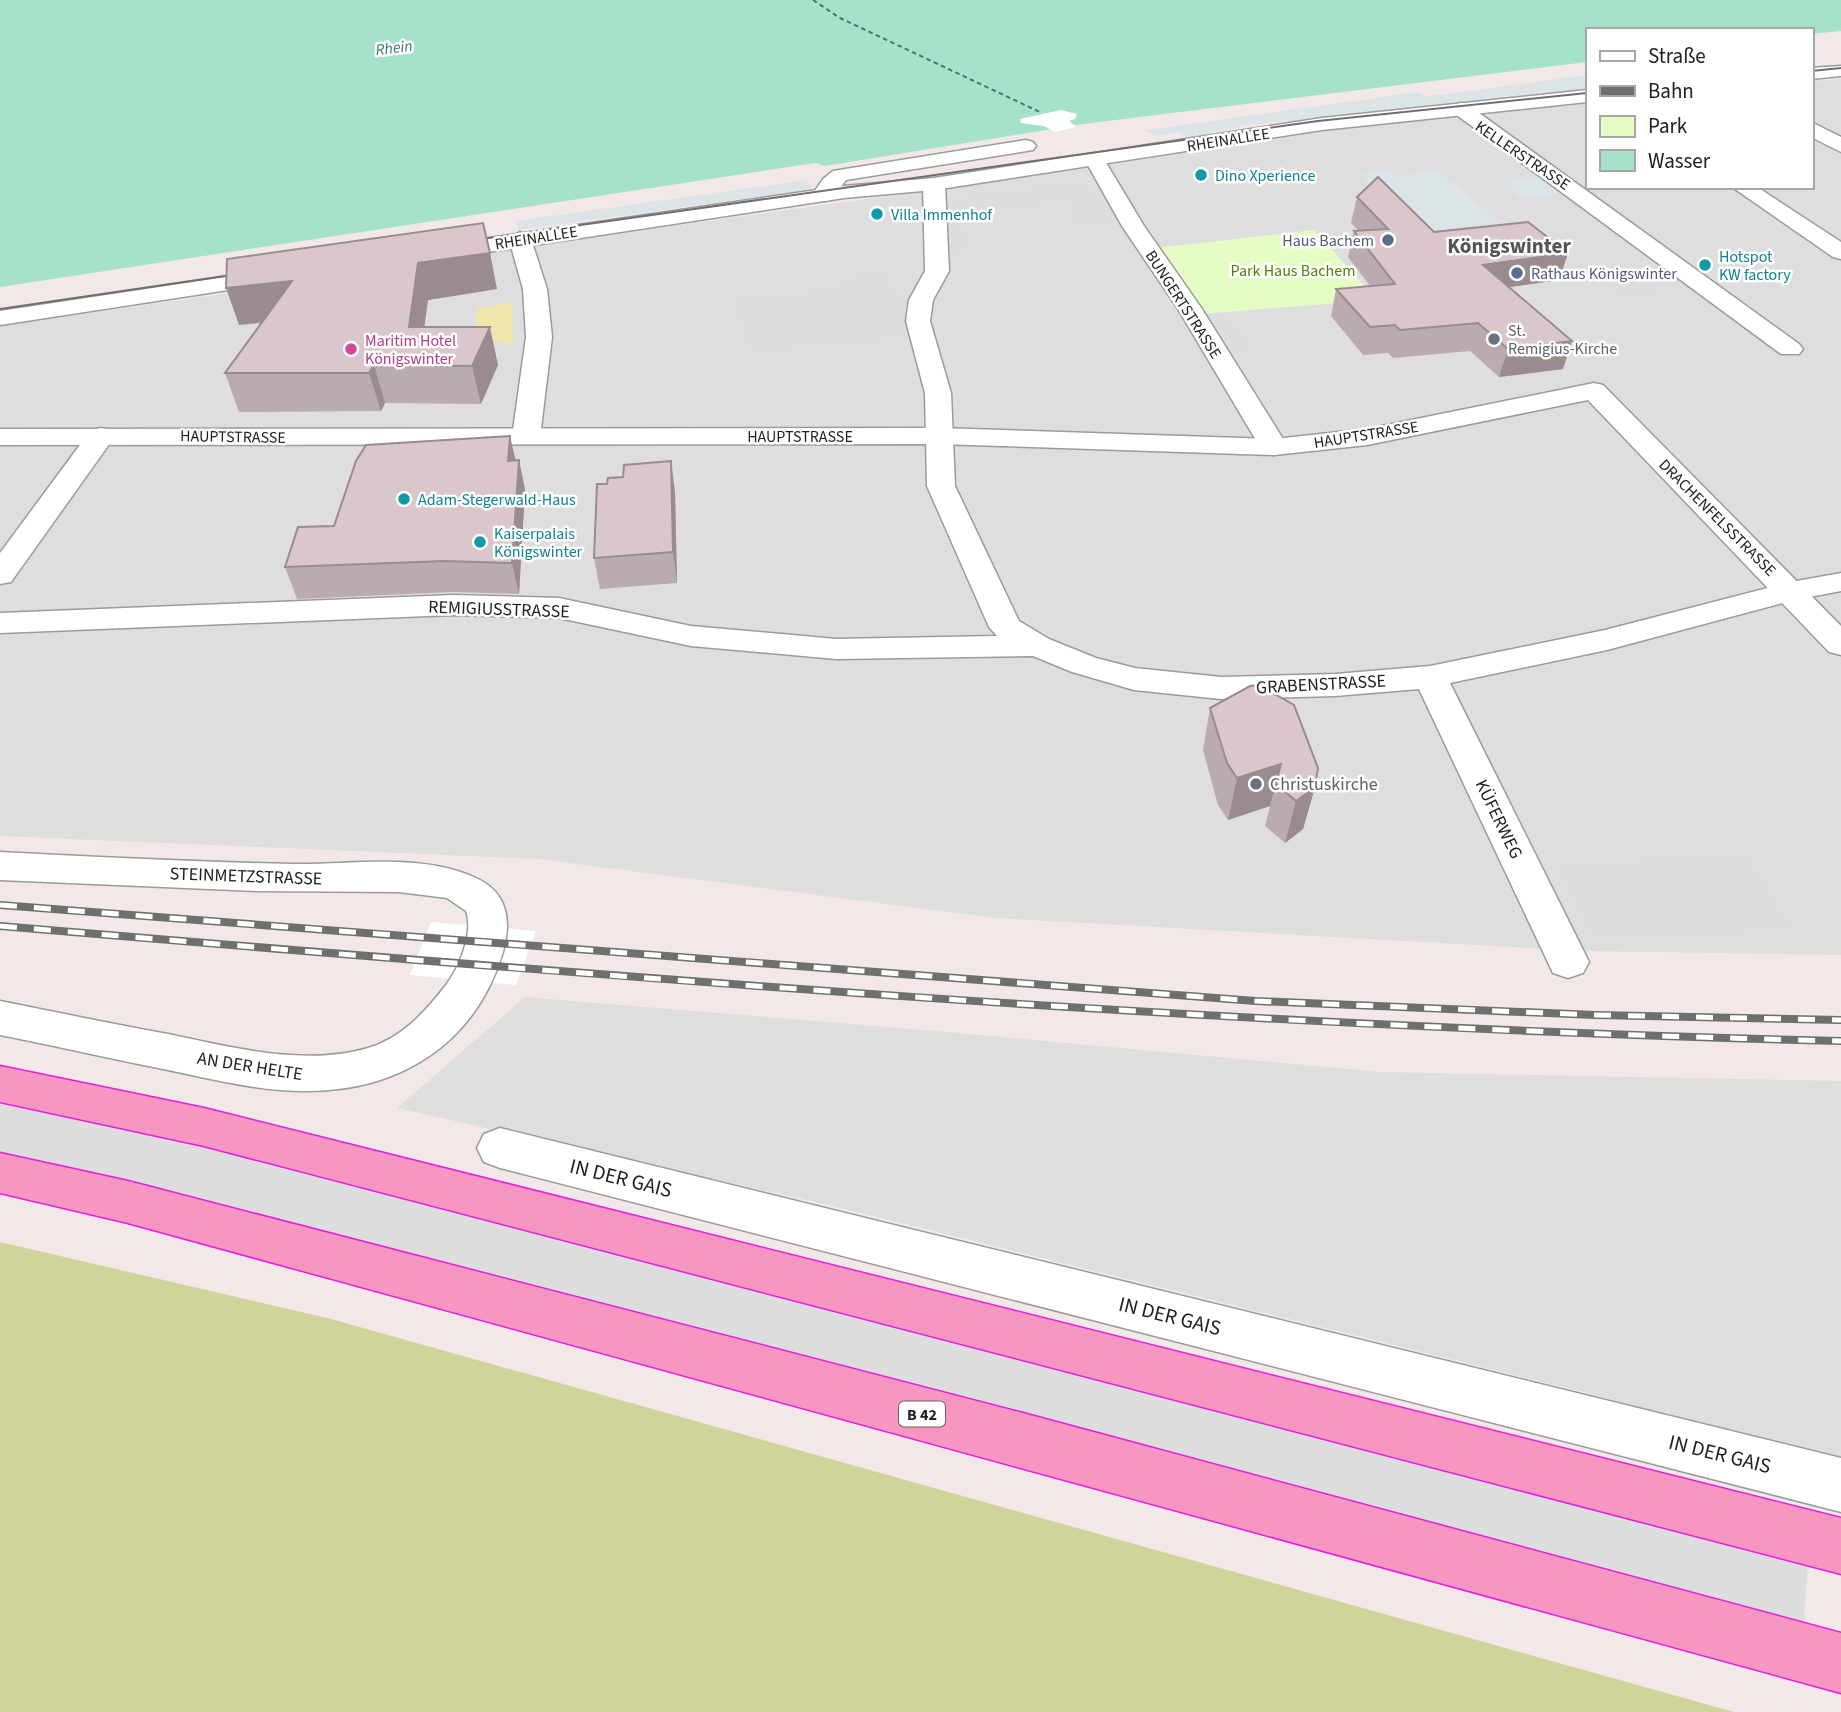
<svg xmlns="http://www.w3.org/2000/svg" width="1841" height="1712" viewBox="0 0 1841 1712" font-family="'Source Sans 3',sans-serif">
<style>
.residential{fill:#dfdedf}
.grass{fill:#efe6ab}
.forest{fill:#d0d49a}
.park{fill:#e3fdc4}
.parking{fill:#ddd}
.plaza{fill:#dce4e8}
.water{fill:#a6e2ca}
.pier{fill:#fff}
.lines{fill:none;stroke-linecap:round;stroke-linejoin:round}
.ferry{stroke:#337e74;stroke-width:2;stroke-dasharray:4.5 3.5;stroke-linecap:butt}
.minor-casing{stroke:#9b9b9b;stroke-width:3}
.tertiary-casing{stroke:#9b9b9b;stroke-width:3}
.trunk-casing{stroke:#e71de2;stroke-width:3}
.minor{fill:#fff;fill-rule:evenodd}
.tertiary{fill:#fff;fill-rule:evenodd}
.trunk{fill:#f696c1;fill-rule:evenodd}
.tram{stroke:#6f6f6f;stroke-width:2}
.rail-casing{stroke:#6f6f6f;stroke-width:8}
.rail{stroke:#fff;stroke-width:5;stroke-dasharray:17;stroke-linecap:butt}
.wall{fill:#bbabaf}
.shaded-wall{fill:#998b8e}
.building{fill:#dac7cb;stroke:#998b8e;stroke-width:2}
.culture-dot{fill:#0f9aa8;stroke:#fff;stroke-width:2.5}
.service-dot{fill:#5c6f8a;stroke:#fff;stroke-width:2.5}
.worship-dot{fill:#6b7280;stroke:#fff;stroke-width:2.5}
.hotel-dot{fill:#d1479c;stroke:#fff;stroke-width:2.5}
.labels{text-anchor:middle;stroke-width:5;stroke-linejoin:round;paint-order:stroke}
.far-water-label{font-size:16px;font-style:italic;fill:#337e74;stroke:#fff}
.far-street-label{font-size:16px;fill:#212121;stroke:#fff}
.far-culture-label{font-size:16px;fill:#0d838f;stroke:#fff;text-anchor:start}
.far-service-label{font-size:16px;fill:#4e5e75;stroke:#fff;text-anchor:end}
.far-park-label{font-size:16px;fill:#4b8405;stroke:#fff}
.far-worship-label{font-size:16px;fill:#5b616d;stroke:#fff;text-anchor:start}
.far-hotel-label{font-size:16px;fill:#b23c85;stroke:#fff;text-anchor:start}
.shield{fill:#fff;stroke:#646464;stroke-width:2}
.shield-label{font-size:16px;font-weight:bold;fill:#212121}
.street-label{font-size:18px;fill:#212121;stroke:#fff}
.worship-label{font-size:18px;fill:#5b616d;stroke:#fff;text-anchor:start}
.far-district-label{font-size:21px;font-weight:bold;fill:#545454;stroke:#fff}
.near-street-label{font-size:21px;fill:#212121;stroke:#fff}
</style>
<rect width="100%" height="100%" fill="#f2e8e8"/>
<g class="residential">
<polygon points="1841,79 1841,955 1585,951 994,918 538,859 0,836 0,326 459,260 514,248 1095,167 1339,129 1587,102 1587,187 1811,187 1811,81"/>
<polygon points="525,997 937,1031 1381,1072 1841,1081 1841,1465 1584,1392 824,1204 397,1108"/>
</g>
<polygon class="grass" points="512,302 513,345 476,337 476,309"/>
<polygon class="forest" points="0,1242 331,1319 1734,1712 0,1712"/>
<polygon class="park" points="1314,230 1377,300 1200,314 1156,248"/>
<g class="parking">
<polygon points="1085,178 1100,198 1110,197 1124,224 1069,225 1071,202 947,216 944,197"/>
<polygon points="948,224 965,224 970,254 952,255"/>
<polygon points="1660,261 1675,273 1632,278 1666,295 1624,299 1586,269"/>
<polygon points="892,270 895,293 908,292 912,339 749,354 732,297 810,291 810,285 852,280 852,272"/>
<polygon points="1230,314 1255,351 1227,353 1203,316"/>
<polygon points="1747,853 1798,932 1592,942 1551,862"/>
<polygon points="0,1099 195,1141 1808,1557 1804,1625 0,1157"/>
</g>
<g class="plaza">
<polygon points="1587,75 1587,91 1249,125 1187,138 1179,132 1155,136 1146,130 1418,92 1425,96 1447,94"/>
<polygon points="1434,170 1457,186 1512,233 1442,258 1361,174 1389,171 1397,178"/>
<polygon points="1554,175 1577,192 1521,198 1508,186 1515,185 1509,180"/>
<polygon points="807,180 811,185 809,189 801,191 518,230 516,221"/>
</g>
<polygon class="water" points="0,0 1841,0 1841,31 1811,34 1811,30 1587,30 1587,62 1083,124 825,166 815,163 0,287"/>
<g class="pier">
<polygon points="1061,110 1077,114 1075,119 1069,121 1077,127 1055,132 1044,126 1021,123 1020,119"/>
<polygon points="431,922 536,931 516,985 410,975"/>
</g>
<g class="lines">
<polyline class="ferry" points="813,0 840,18 1042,113"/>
<defs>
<g id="minor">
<polygon points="1461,103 1468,105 1799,344 1803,349 1799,354 1781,354 1454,113 1451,109 1454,105"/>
<polygon points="1811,122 1841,137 1841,152 1811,137"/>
<polygon points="1026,140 1033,142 1036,146 1033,150 846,180 831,200 823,201 812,195 823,179 833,171"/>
<polygon points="1095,154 1102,156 1144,226 1202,309 1288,447 1284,453 1274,455 1264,453 1260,447 1178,309 1122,226 1085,160"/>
<polygon points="934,178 945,184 949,271 933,300 930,321 951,393 955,486 1019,621 1049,639 1096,658 1135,668 1221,677 1335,674 1430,666 1605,630 1791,582 1841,573 1841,591 1794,600 1607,650 1450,683 1589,962 1583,973 1568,978 1553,973 1419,689 1335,696 1221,699 1134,690 1072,672 1033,656 836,659 691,646 559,618 453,615 0,633 0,613 453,595 559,598 691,626 836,639 997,636 989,627 927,486 925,393 906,321 909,300 925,271 923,184"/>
<polygon points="1732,187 1757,187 1841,242 1841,259 1833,257"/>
<polygon points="520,232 531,239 547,289 552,337 540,437 536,443 516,443 512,437 526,337 523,289 509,239"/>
<polygon points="101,428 111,430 115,436 11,582 0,584 0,553 91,430"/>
<path d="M0,852C97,857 194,862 292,864C351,865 423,852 478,879C509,894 511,923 503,952C475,1045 398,1092 304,1091C258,1091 212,1079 168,1070C112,1059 56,1046 0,1035V1001C56,1012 112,1024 168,1034C231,1047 304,1067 368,1048C402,1038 425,1012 446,985C459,968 474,932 466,911L447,898L399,892L257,891L0,880Z"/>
<polygon points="500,1128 1841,1458 1841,1512 500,1168 484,1162 477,1148 484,1134"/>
</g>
<g id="tertiary">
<polygon points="1841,66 1841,76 1811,79 1811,68"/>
<polygon points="1587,90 1587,102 1322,130 934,190 844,198 435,260 424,253 435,246 844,186 934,178 1322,118"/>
<polygon points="279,269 287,271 291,276 287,281 0,325 0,311"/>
<polygon points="1594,383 1603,385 1841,626 1841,655 1829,652 1588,400 1367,445 1274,455 939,444 0,445 0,429 939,428 1274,439 1367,429"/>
</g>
<g id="trunk">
<polygon points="0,1066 204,1108 1841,1518 1841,1574 204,1146 0,1102"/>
<polygon points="0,1153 128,1181 1023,1413 1841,1633 1841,1693 128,1223 0,1193"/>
</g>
</defs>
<use href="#minor" class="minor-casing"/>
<use href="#tertiary" class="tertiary-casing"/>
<use href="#trunk" class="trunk-casing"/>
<use href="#minor" class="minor"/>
<use href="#tertiary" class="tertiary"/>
<use href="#trunk" class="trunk"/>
<g class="tram">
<polyline points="1811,71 1841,68"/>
<polyline points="467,241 1318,121 1587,93"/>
<polyline points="0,309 245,273"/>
</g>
<defs>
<g id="rail">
<polyline points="0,905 1255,1001 1595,1015 1841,1020"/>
<path d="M0,926C613,977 1226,1027 1841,1041"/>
</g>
</defs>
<use href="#rail" class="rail-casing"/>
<use href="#rail" class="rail"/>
</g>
<g class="wall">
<polygon points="1357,197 1434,232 1568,253 1559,280 1509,287 1563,369 1499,377 1470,351 1393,358 1388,353 1363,355 1331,316 1336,289 1370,286 1348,257 1354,231 1359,231 1351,223"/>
<polygon points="497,289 428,300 424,327 498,365 481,404 385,403 381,411 239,412 225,373 261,323 239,325"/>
<polygon points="515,460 519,460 525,490 519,594 453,592 297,599 285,567 334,526"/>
<polygon points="675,492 677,583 600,589 594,558"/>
<polygon points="1210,708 1315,787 1303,829 1285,843 1265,826 1270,806 1228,820 1218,805 1203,750"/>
</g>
<g class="shaded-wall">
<polygon points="490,253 497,289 428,300 419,365 409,327 418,263"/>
<polygon points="1568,253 1559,280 1476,292 1483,265"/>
<polygon points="292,281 303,317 239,325 226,288"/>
<polygon points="490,327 498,365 481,404 472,366"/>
<polygon points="1572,341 1563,369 1499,377 1508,349"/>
<polygon points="374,365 385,403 381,411 369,373"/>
<polygon points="510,436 517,466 508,461"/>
<polygon points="519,460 525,490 519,594 512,563"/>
<polygon points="671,461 675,492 677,583 673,552"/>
<polygon points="1281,764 1270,806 1228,820 1237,778"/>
<polygon points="1315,787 1303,829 1285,843 1296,801"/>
</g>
<g class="building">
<polygon points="1378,177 1434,232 1528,222 1568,253 1483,265 1572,341 1508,349 1478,323 1400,330 1395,325 1370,327 1336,289 1395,284 1354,231 1388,229 1357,197"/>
<polygon points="483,223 490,253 418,263 409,327 490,327 472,366 374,365 369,373 225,373 292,281 226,288 227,259"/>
<polygon points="510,436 508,461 519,460 512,563 444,561 285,567 298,527 334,526 356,461 366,445"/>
<polygon points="671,461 673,552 594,558 597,484 607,484 608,478 623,477 624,465"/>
<polygon points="1259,685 1294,705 1318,768 1315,787 1296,801 1276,784 1281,764 1237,778 1227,763 1210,708 1250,686"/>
</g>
<g class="culture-dot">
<circle cx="1201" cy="175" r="7"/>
<circle cx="877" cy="214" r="7"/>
<circle cx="1705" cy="265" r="7"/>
<circle cx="404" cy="499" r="7"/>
<circle cx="480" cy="542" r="7"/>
</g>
<g class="service-dot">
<circle cx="1388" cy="240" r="7"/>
<circle cx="1517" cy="273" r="7"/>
</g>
<g class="worship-dot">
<circle cx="1494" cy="339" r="7"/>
<circle cx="1256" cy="784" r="7"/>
</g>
<circle class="hotel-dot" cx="351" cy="349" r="7"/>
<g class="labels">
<g class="far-water-label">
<text transform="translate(394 47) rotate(-7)" y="6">Rhein</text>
</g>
<g class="far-street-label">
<text transform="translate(1228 139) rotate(-9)" y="6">RHEINALLEE</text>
<text transform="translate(1523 155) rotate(34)" y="6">KELLERSTRASSE</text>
<text transform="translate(536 237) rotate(-9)" y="6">RHEINALLEE</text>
<text transform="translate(1184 304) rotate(57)" y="6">BUNGERTSTRASSE</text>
<text transform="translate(1366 434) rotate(-9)" y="6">HAUPTSTRASSE</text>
<text transform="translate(233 436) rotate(1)" y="6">HAUPTSTRASSE</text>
<text x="800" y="442">HAUPTSTRASSE</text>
<text transform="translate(1718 517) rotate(45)" y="6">DRACHENFELSSTRASSE</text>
</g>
<g class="far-culture-label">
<text x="1215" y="181">Dino Xperience</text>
<text x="891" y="220">Villa Immenhof</text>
<text x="1719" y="262">Hotspot<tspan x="1719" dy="18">KW factory</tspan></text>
<text x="418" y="505">Adam-Stegerwald-Haus</text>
<text x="494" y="539">Kaiserpalais<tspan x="494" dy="18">Königswinter</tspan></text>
</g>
<g class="far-service-label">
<text x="1374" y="246">Haus Bachem</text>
<text x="1531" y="279" text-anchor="start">Rathaus Königswinter</text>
</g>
<g class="far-park-label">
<text x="1293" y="276">Park Haus Bachem</text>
</g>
<g class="far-worship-label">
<text x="1508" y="336">St.<tspan x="1508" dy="18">Remigius-Kirche</tspan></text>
</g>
<g class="far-hotel-label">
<text x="365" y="346">Maritim Hotel<tspan x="365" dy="18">Königswinter</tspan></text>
</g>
<rect class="shield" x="899" y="1401.5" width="46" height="25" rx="5"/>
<g class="shield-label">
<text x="922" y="1420">B 42</text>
</g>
<g class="street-label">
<text transform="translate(499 609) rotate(2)" y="6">REMIGIUSSTRASSE</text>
<text transform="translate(1321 684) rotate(-3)" y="6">GRABENSTRASSE</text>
<text transform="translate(1499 819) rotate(64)" y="6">KÜFERWEG</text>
<text transform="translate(246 876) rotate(2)" y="6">STEINMETZSTRASSE</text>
<text transform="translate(250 1066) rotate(9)" y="6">AN DER HELTE</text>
</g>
<g class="worship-label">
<text x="1270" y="790">Christuskirche</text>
</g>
<g class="far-district-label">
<text x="1509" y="253">Königswinter</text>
</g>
<g class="near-street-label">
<text transform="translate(621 1178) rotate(14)" y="7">IN DER GAIS</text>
<text transform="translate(1170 1316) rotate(14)" y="7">IN DER GAIS</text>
<text transform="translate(1720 1454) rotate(14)" y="7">IN DER GAIS</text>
</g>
</g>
<rect x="1586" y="28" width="228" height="161" fill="#ffffff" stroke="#a6a6a6" stroke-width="2"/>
<rect x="1600" y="51" width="35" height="10" fill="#ffffff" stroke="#a6a6a6" stroke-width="2"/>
<text x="1648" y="63" font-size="21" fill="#212121">Straße</text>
<rect x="1600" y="86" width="35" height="10" fill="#6f6f6f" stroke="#a6a6a6" stroke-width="2"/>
<text x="1648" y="98" font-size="21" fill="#212121">Bahn</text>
<rect x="1600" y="116" width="35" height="21" fill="#e3fdc4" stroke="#a6a6a6" stroke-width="2"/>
<text x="1648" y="133" font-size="21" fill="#212121">Park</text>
<rect x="1600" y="150" width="35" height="21" fill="#a6e2ca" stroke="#a6a6a6" stroke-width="2"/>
<text x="1648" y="168" font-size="21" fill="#212121">Wasser</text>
</svg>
